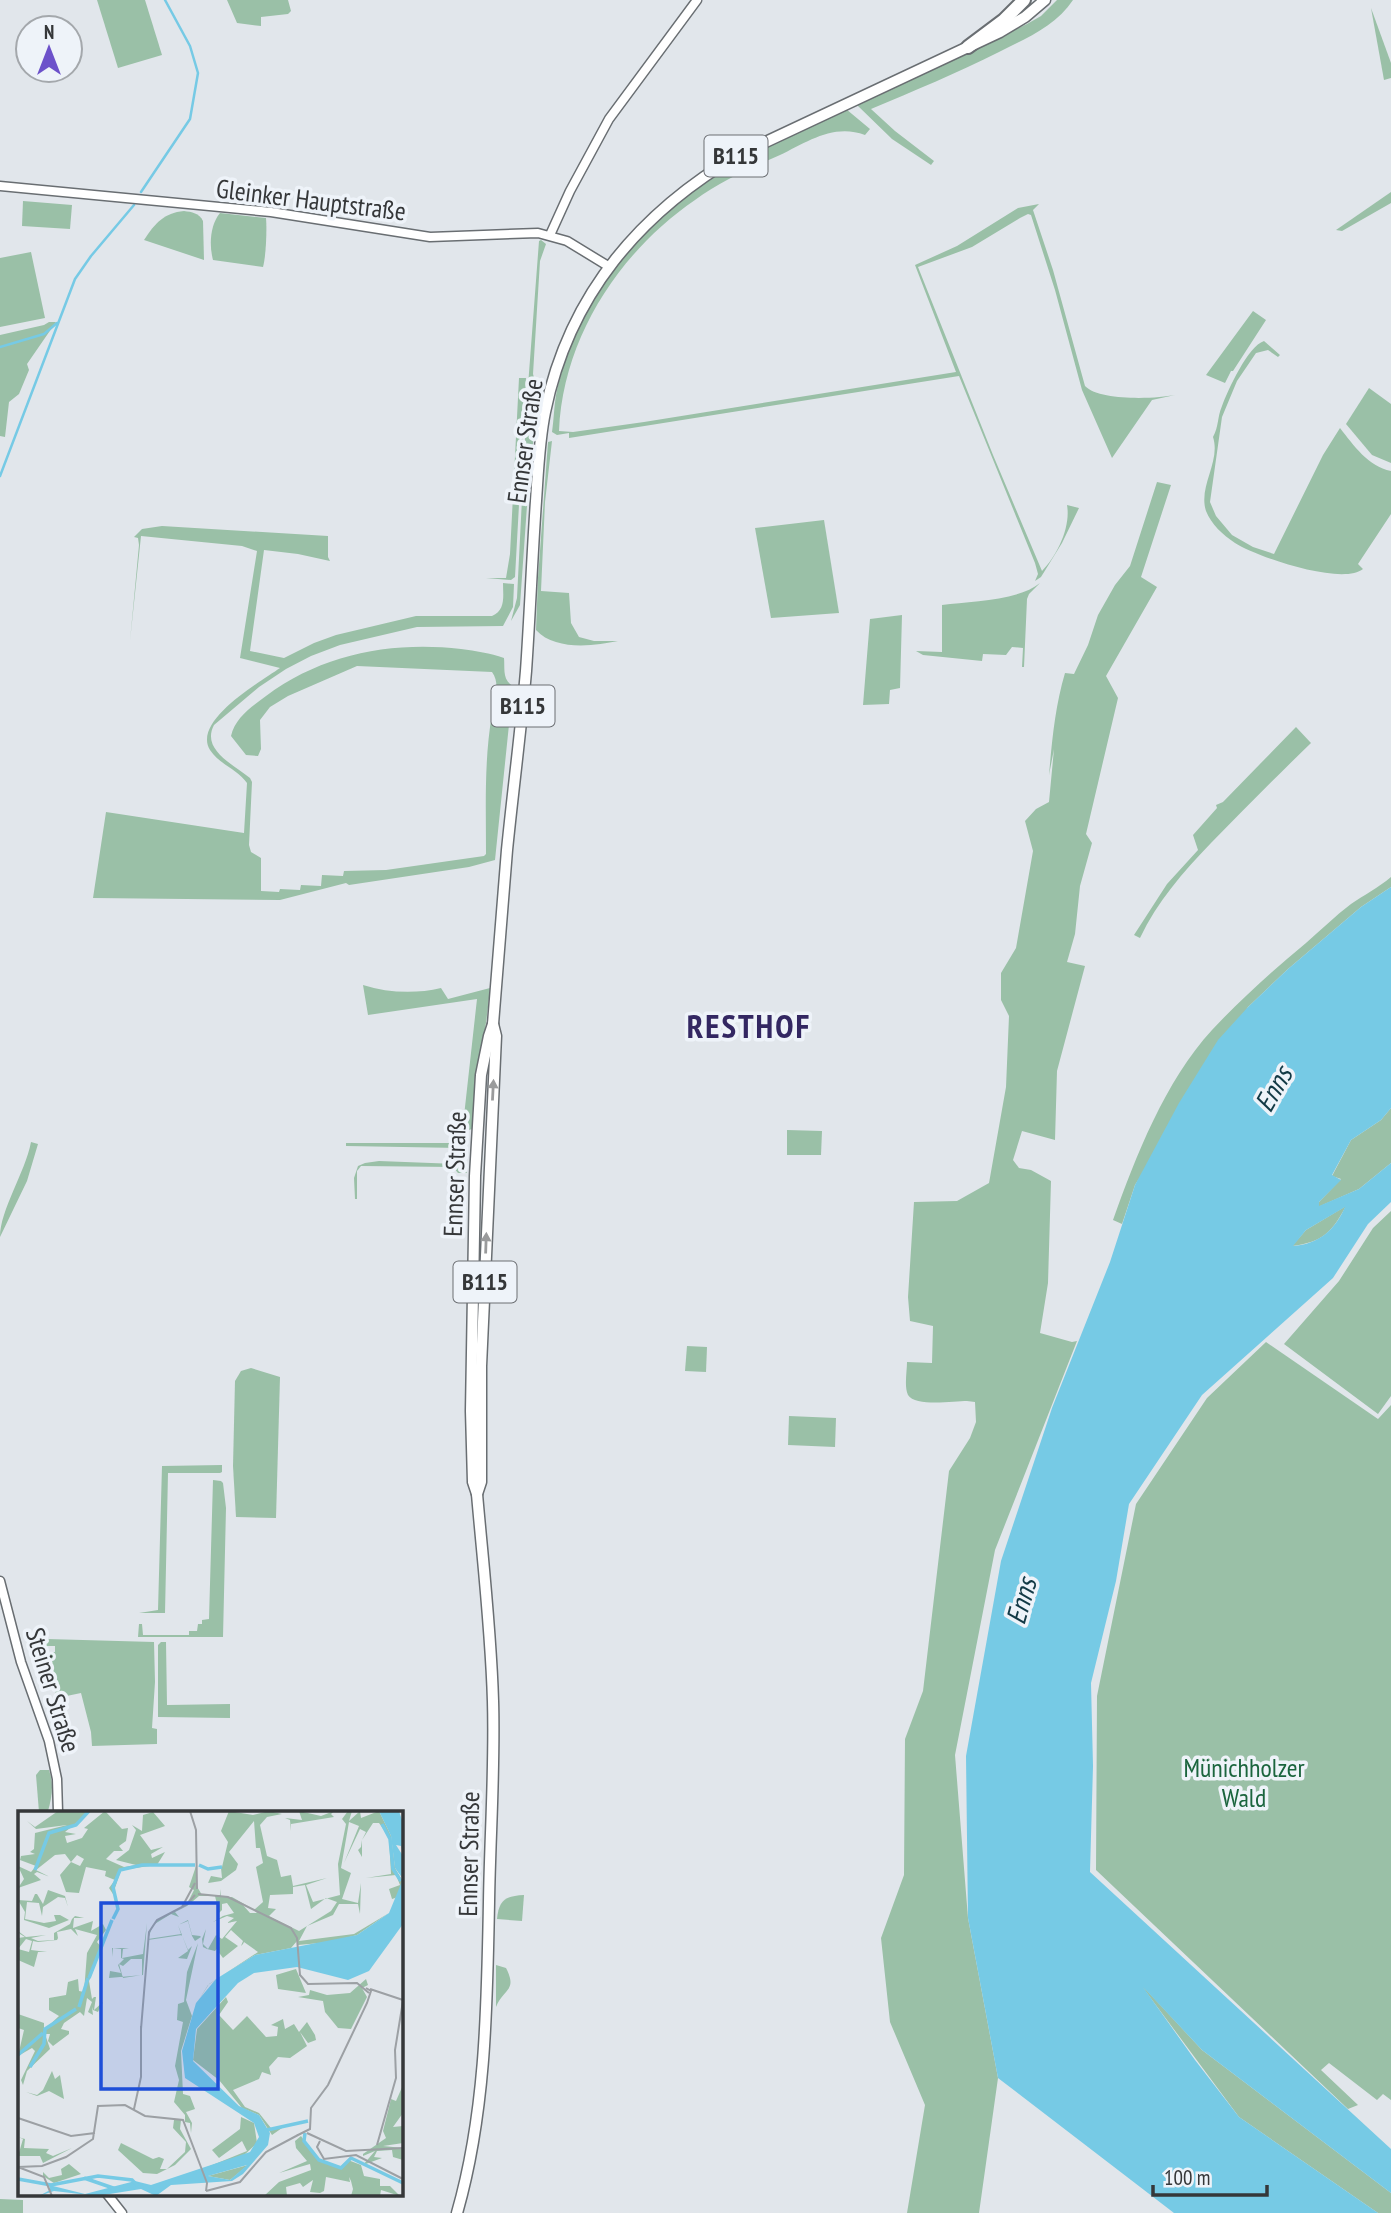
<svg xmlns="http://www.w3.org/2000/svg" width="1391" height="2213" viewBox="0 0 1391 2213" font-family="'PT Sans Narrow',sans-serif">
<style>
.green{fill:#9ac0a7}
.water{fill:#76cae5;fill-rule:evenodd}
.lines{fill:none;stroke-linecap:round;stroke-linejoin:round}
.stream{stroke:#76cae5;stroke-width:2.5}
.minor-casing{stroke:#696e72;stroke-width:11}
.major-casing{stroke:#696e72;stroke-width:13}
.highway-casing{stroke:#696e72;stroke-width:16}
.minor{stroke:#fff;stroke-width:8}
.major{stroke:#fff;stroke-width:10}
.highway{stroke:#fff;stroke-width:12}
.oneway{fill:#9a9b9c}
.labels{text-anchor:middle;stroke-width:7;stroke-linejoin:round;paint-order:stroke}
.shield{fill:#eef3f9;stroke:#6c6f73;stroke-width:2}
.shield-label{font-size:24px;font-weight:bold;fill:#353739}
.street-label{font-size:26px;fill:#353739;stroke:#eef3f9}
.park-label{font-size:26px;fill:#1b653e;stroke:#eef3f9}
.water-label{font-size:28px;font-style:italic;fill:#123945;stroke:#eef3f9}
.district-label{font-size:33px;font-weight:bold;letter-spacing:2px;fill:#332762;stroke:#eef3f9}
.inset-river{fill:none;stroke:#76cae5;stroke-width:3.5}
.inset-road{fill:none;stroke:#9ca0a4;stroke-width:2}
.view{fill:#1d4ed8;fill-opacity:0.15;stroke:#1d4ed8;stroke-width:3.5}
.inset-edge{fill:none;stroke:#353739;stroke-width:3.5}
</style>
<rect width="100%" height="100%" fill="#e1e6eb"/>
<g class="green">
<polygon points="97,0 145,0 162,55 118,68"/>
<polygon points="227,0 288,0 291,11 288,14 261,17 261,26 237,23"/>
<path d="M1057,0H1073C1056,26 1025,39 999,52C957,73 914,91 871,109L895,131L934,161L931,165L892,139L857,105L1027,24L1041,16Z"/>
<polygon points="1371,8 1391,63 1391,78 1384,80"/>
<path d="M846,109L870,129L865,135C834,123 807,142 780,155C750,168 721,181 695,200C619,252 563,338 559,431L573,432L644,422L956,372L915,265L957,246L1018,208L1039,204L1033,210L1053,270L1085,386C1099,401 1155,399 1175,395L1152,400L1112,458L1082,390L1055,290L1031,215L1028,214L1020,218L972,247L918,267L993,455L1042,571C1057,556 1071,527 1067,505L1079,508L1062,543L1041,577L1035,581L1038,574L1035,563L959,376L569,438V433L557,435L552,432C554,419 554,404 557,390C579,297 647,216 727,167C764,144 806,127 846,109Z"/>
<polygon points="1391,192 1391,203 1342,231 1336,230"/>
<polygon points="23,201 72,205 70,229 22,226"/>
<path d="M184,211C192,212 199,213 203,221L204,260L144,240C155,223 164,213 184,211Z"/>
<path d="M220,213L266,218C267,230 266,256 263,267L213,260C209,245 210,225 220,213Z"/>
<polygon points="541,240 546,244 540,261 533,374 540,398 530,463 520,605 511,621 517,598 527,399 539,241"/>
<polygon points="31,252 45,318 0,327 0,258"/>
<polygon points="1253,311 1266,320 1233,371 1231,371 1225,383 1206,375"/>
<polygon points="49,322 56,322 27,364 29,370 19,394 9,402 5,437 0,436 0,335 44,325"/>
<path d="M1264,341L1280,355L1278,357L1268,350L1256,353L1237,381L1222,417L1210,502L1216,516L1232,535L1253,547L1274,554L1323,455L1340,428C1354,446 1368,466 1391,471V514L1358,564L1363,569C1342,586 1257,557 1235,543C1223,535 1211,524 1206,511C1198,486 1221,462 1213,437C1219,426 1217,418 1222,406C1228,390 1248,346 1264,341Z"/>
<polygon points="519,378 526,378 515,577 511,580 486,578 506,578 510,554"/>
<polygon points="1369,388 1391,404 1391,463 1372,455 1346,424"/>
<path d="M552,441L545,502L541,591L569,593L571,623L579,637L594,641H618C594,646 555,651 536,630L538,578L548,442Z"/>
<path d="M1157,482L1171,485L1141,577L1157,587L1106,676L1118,698L1086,834L1092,843L1080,886L1075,934L1067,962L1085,966L1057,1071L1055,1140L1022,1131L1013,1160L1019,1168L1031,1170L1051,1181L1048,1283L1040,1333L1072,1342L1077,1341L995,1550L955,1755L968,1918L998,2078L979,2213H907L925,2105L890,2022L881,1938L904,1875L905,1739L923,1691L949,1471L970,1438L976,1422L975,1402L967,1401C954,1401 915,1407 908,1395C904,1387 907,1371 907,1362L932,1363L933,1326L910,1321L908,1297L914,1202L957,1201L989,1183L1006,1087L1009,1016L1001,1000V973L1016,948L1033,851L1025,821L1036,809L1049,802L1054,749L1049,775C1052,741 1055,707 1065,673L1074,674L1088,645L1098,615L1115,585L1130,566Z"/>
<polygon points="824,520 839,613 771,618 755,528"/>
<path d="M162,526L328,536V557L330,561L298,554L264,550L250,651L284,658L314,643L336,635L416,616H492C506,610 503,596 503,583L514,584L513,607L503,626L417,627L340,645L311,656L286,669L259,687L214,725C201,750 233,764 250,778L252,782L249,845L251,852L261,858V891L279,892L280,889L300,890L301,885L321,886L322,875L343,876L344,871L386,870L484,856L486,854C486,808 484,760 492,714C494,701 501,684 492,672L357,666L288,696L270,707L260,720L261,749L258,756L246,755L231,736C235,718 251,707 266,696C322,654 392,641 461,649C476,651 490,653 504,658C505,668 502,680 513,686L495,860L469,867L349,885L346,883L280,900L93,898L106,812L244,833L247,783C237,769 219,764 210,750C192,721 260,682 280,668L240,658L257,551L242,546L141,536L130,641L139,545L138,538L134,537L142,529Z"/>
<path d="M1040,583L1029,594L1027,599L1024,667H1022L1023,648L1012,647L1006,655L983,654L982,661L923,655L916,651L942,652V605C970,601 1018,601 1040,583Z"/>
<polygon points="902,615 900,688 890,690 889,704 863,705 870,619"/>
<path d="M1296,727L1311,743C1277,776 1244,809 1211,843C1183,872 1157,902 1140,938L1134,935L1167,884L1198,850L1193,835L1217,808L1216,805L1223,802Z"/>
<path d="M1391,877V887L1361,907L1288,969L1248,1007L1135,1185L1122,1224L1113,1220C1136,1156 1165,1081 1212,1030C1241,999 1273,970 1306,943C1321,930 1335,916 1351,904C1364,895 1378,888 1391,877Z"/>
<path d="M363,985C388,993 416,994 441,988L448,999L490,988C486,1035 475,1081 473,1129L468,1130L460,1148L346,1146V1143H461L477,999L368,1015Z"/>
<polygon points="1391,1108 1391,1163 1359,1189 1318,1207 1319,1202 1341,1179 1332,1176 1351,1140 1381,1120"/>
<polygon points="787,1130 822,1131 821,1155 787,1155"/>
<path d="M31,1142L38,1144L27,1181L0,1237C0,1210 25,1173 31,1142Z"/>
<polygon points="379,1161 457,1164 462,1165 467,1173 458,1173 453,1167 361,1166 357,1171 357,1199 355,1199 354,1178 358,1166 365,1163"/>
<path d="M1346,1206C1332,1232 1323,1242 1292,1246L1306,1230Z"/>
<polygon points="1391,1211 1391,1396 1378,1414 1284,1344 1339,1281 1373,1228"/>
<polygon points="1266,1342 1378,1419 1391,1405 1391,2100 1383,2094 1377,2100 1329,2063 1321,2070 1358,2105 1348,2109 1096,1870 1097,1696 1136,1504 1207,1398"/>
<polygon points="687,1346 707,1347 706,1372 685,1371"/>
<polygon points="251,1368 280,1377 276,1518 236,1517 233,1466 235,1381 241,1371"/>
<polygon points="789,1416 836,1418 835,1447 788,1445"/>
<polygon points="222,1465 222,1472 220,1473 168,1473 165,1613 139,1613 158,1610 162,1466"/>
<polygon points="213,1480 221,1481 223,1483 226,1508 223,1637 138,1637 139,1624 142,1624 143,1635 189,1635 189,1631 197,1631 198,1624 202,1624 202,1620 209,1619"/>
<polygon points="47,1639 154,1642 155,1682 152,1728 157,1729 157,1744 92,1746 91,1732 81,1693 57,1698 45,1652 55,1652 55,1646 43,1646 43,1642"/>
<polygon points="161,1642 166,1642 167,1705 230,1704 230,1718 158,1717 158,1645"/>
<path d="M40,1770H49C54,1784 52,1797 48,1811L39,1812L36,1775Z"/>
<path d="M524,1895L522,1921L497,1919C499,1900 505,1896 524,1895Z"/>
<path d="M496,1965L506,1968C518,1991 503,1989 496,2007Z"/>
<polygon points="1138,1981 1202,2050 1391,2193 1391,2213 1378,2213 1239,2117"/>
<polygon points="0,2199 23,2200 23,2213 0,2213"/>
</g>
<path class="water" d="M1391,887V1108L1381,1120L1351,1140L1332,1175L1341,1180L1319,1202V1206L1359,1189L1391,1163V1202L1368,1224L1333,1278L1202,1395L1129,1504L1116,1581L1091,1683L1093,1766L1090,1872L1391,2149V2193L1202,2050L1143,1987L1195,2060L1239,2117L1378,2213H1174L998,2078L968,1918L966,1756L1001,1561L1052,1408L1110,1262L1135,1185L1179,1103L1218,1040L1248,1007L1288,969L1361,907ZM1345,1207C1335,1230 1319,1244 1293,1246L1306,1230Z"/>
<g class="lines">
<g class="stream">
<polyline points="141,192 190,119 198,73 190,46 165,0"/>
<polyline points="0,347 44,334 57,323"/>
<polyline points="0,476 75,279 91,256 134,205"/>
</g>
<defs>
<g id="minor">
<polyline points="0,186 271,212 430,237 538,233 567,241 608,266"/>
<polyline points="550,235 570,191 609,119 697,0"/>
<polyline points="0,1581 21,1662 49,1741 57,1779 58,1812"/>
<polyline points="107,2194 122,2213"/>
</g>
<g id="major">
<polyline points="477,1494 481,1482 481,1366 496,1036 493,1024"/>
<path d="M457,2213C486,2112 487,2006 489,1902C490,1835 495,1768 493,1701C491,1631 483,1563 477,1494L473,1482L471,1411L475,1176L481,1075L489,1036L493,1024C498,966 502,908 507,850C513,790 521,730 526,671C530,614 532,558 536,501C538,472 539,441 545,412C569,295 639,213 740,154L1000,32L1025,17L1045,0"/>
</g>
<polyline id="highway" points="968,47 1004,20 1024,0"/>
</defs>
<use href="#minor" class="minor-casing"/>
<use href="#major" class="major-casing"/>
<use href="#highway" class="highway-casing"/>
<use href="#minor" class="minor"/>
<use href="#major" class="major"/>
<use href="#highway" class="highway"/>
</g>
<defs><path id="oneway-solid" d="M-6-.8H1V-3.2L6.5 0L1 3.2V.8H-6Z" transform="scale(1.75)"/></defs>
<g class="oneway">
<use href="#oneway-solid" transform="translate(493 1090) rotate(-87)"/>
<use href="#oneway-solid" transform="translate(486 1243) rotate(-88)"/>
</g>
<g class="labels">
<g class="shield">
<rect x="704.5" y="135.5" width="63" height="41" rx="5"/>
<rect x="491.5" y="685.5" width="63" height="41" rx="5"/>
<rect x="453.5" y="1261.5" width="63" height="41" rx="5"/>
</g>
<g class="shield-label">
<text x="736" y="164">B115</text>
<text x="523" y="714">B115</text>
<text x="485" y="1290">B115</text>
</g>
<g class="street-label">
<text transform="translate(311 200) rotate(7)" y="9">Gleinker Hauptstraße</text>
<text transform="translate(525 441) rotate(-82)" y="9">Ennser Straße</text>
<text transform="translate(455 1174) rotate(-88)" y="9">Ennser Straße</text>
<text transform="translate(53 1690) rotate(73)" y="9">Steiner Straße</text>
<text transform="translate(469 1854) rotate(-89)" y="9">Ennser Straße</text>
</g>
<g class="park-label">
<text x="1244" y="1777">Münichholzer<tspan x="1244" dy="30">Wald</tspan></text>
</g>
<g class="water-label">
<text transform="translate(1273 1089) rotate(-60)" y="10">Enns</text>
<text transform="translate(1021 1601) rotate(-74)" y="10">Enns</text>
</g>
<g class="district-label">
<text x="749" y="1038">RESTHOF</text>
</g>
</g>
<g transform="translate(18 1811)">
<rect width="385" height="385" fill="#e1e6eb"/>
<path d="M40,0H73L47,21L58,23L47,25L49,32L64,27L70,18L66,17L87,0L104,18L110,17L108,30L101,35L105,40H96L88,48L106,56L118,54L98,49L111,39L118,19L114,14L124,20L125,4L135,1L147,15L122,24L133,39L145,36L133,43L134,47L147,41L139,54L103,59L95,83L91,77L97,69L87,65L88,60L68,56L61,82L48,81L42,64L53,51L62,55L66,48L59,44L53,51L47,43L37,44L18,59L32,66L19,61L16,63L23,69L0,77L6,68L0,55L13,61L18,55L2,49L3,45L17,43L12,41L16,38L17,22L49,14L18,18L9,10L17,16ZM211,0L235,4L251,0L264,3L249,6L242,14L249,45L259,49L263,66L273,64L275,75L309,67L288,74L295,91L322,84L320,53L328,13L324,8L330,0H334L331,10L342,0L343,7L361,0L373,25L377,57L385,71L380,86L374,88L371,78L382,74L378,64L348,67L373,63L371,26L361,12H355L344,29V46L340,39L343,36L344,29L348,21L342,18L326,52L341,15L331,11L323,57L333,62L324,88L340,92L343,72L342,103L340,93H321L315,104L289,115L281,130L336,123L371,102L339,124L313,131L280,134L279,130L273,137L237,144L191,173L177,195L190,174L240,141L226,131L225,133L223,135L225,130L213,119L207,126L220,135L205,147L199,139L202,134L197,140L189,138L185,136L184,128L188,118L185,133L190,138L198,124L204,128L219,110L209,112L216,107L209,105L195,111L205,105L216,102L209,92L204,93V99L201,102L197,85H181L169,95L157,101L161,106L153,103L135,114L130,128L163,123L160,114L170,109L174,124L182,125L183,126L177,130L174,125L170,110L160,114L170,139L174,135L169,148L160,147L170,140L164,124L130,129V125L135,114L139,109L168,95L176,79L171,76L178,55V74L184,84H202V78L203,86H214L235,98L224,93L232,102H239L236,99L245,91L238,56L245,52L242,37H238L236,10L211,41L220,53L218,59L203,70L190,72L193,65L204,67L203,57L194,58L204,56L210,31L203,20ZM287,74L293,98L308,87L319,91L313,100L281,120L251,105L258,98L250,97L252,84L275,83V76ZM281,0L303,5L316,0L313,3L316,6L273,13V20L272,9L267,7L284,9ZM30,79L47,85L50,96L55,95L50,96L47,87L40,86L25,96L24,105L21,92L9,91L7,108L26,112L38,110L36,104H42L51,109L31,117L6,109L7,101L0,89L14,90L17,83H19L25,93ZM57,105L66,107H56L55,117L75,110L73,120L85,113L88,119L79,131L84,137L71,170L74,188L76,186H78L76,199L85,191L80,201L75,199L74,196L75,204L70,201L74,191L69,187L66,205L62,201L46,212L43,218L51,220V223L35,235L30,230L32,223H27L32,238L9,260L5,274L3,269L17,240L14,237L0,245L6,219L0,217V203L26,212V219L41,205L31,199V187L48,184L50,171L60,168L61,180L66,181L69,142L79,124L57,118L60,125L53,118L39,121L40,127L39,129L20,131L15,130L13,139L29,141H20L16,156L0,149V138L11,141L14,130L8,128L0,138V127L7,126L2,123L0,120L8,126L28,124L13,127L20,130L36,129V122L52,113L54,108ZM129,112L125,164L91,167L92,160L103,162L100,154L106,148L103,147V138L95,137L94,146V137H111L105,138L104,147L125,143ZM113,148H124V164L105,167L101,153L105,155ZM180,132L168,189L174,205L163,240L165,283L172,285L177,298L168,301L174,312L173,322L172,312L167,311V304L156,291L161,269L157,255L165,211L159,209L160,193L166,191L169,161ZM278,158L288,182L260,178L258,164ZM348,168L350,174L344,177L349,186L333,218L320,217L307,201L305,190L280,186L291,184L292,179L309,184L332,182ZM208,186L210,191L201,204L215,219L229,205L248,226L259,225L260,216L253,214L265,208L267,218L276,213L281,221L289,211L297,224L298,229L290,232L282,221L289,235L272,247L260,246L251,256L253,264L244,261L241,268L215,279L227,296L241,302L253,317H264L254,324L241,304L224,297L201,269L175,249L179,218ZM34,260L37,268L42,264L46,288L31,280L19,285L8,281L19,284L25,279ZM385,274V302L375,316L385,315V332L365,335L385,337V349L375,346L374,339L359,340L356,346L364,347L345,354L357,340L345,345V343L368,327L365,320L373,288L378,290ZM223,306L236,312L239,332L224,346L187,357L229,340L224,330L201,347L194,339L222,318ZM156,309H163L162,318L173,338L157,354L139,363L125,362L100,339L103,332L135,348L141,346L146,348L142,358H149L167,341L168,331L155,317ZM283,325L300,349L321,357L330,349L343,354L346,365L362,368V375H372L382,385L363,379L362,385H333L335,378L333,370L331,366L332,371L308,366L306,380L302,382L292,381L295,369L285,376L282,372L268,376L269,385H246L261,371L293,359L292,353L261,362L289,350L278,337L277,330ZM0,326L7,328L6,337L31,338L28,342L35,345L54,337L25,352L22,345H0L5,328ZM51,353L63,363L36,372L25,365V361L31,367L44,364L43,358ZM230,354L212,369L190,365Z" fill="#9ac0a7" fill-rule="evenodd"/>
<path d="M361,0H381L385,12V44L383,35L378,34L385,45V113L351,160L330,169L279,156L236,162L220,172L178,218L175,250L221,295L241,304L252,322L250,334L225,363L214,370L153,374L138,385L123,378L79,385L36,380L21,385L32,379L31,374L67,383L117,370L133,374L232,341L241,326L236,312L167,267L164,240L178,192L198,168L237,144L339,124L371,102L385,68L377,57L373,25ZM229,354L212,369L190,365Z" fill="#76cae5" fill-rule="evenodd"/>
<path class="inset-river" d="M364,13L372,28L375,58L383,70M181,54L190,58L204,56M17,59L31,22L58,14L71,0M95,108L100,98L95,76L102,59L124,54H177M71,167L94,109M61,196L70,167M0,244L25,222M12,256L26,233L27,218L58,198M249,319L290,310M287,322L286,330L301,349L323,357L333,347L385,372M66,367L98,378M0,368L33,374L80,365L114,369L120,375"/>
<path class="inset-road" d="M172,0L178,19L179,78M180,83L210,86L273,117L279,127L282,164L290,173L339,172L351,182M164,96L177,72M352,178L385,189M123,218L131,121L139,109L168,94L177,84M116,298L123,266V215M0,307L53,325L77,322M289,322L328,340L385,337M278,325L292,318L293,297L310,274L349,192L353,180L348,177M302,330L299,336L306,348L338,344L385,368M359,334L378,267L377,239L385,190M0,356L24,355L48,346L75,328L80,295L107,294L127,305L165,309L189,372L188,380M0,356L26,366L34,385M188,380L222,371L248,341L280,324"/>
<path class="view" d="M83,92H200V278H83Z"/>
<rect width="385" height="385" class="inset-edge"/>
</g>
<g transform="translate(49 49)"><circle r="33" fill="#eef3f9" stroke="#a4a8ac" stroke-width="2"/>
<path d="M0-5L12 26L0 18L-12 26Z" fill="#6c51ca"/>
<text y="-10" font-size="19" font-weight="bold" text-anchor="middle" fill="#353739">N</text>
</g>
<path d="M1153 2185v10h114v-10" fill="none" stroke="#353739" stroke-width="3.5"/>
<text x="1164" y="2185" font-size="21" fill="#353739" stroke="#eef3f9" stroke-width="5" paint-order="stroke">100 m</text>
</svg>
